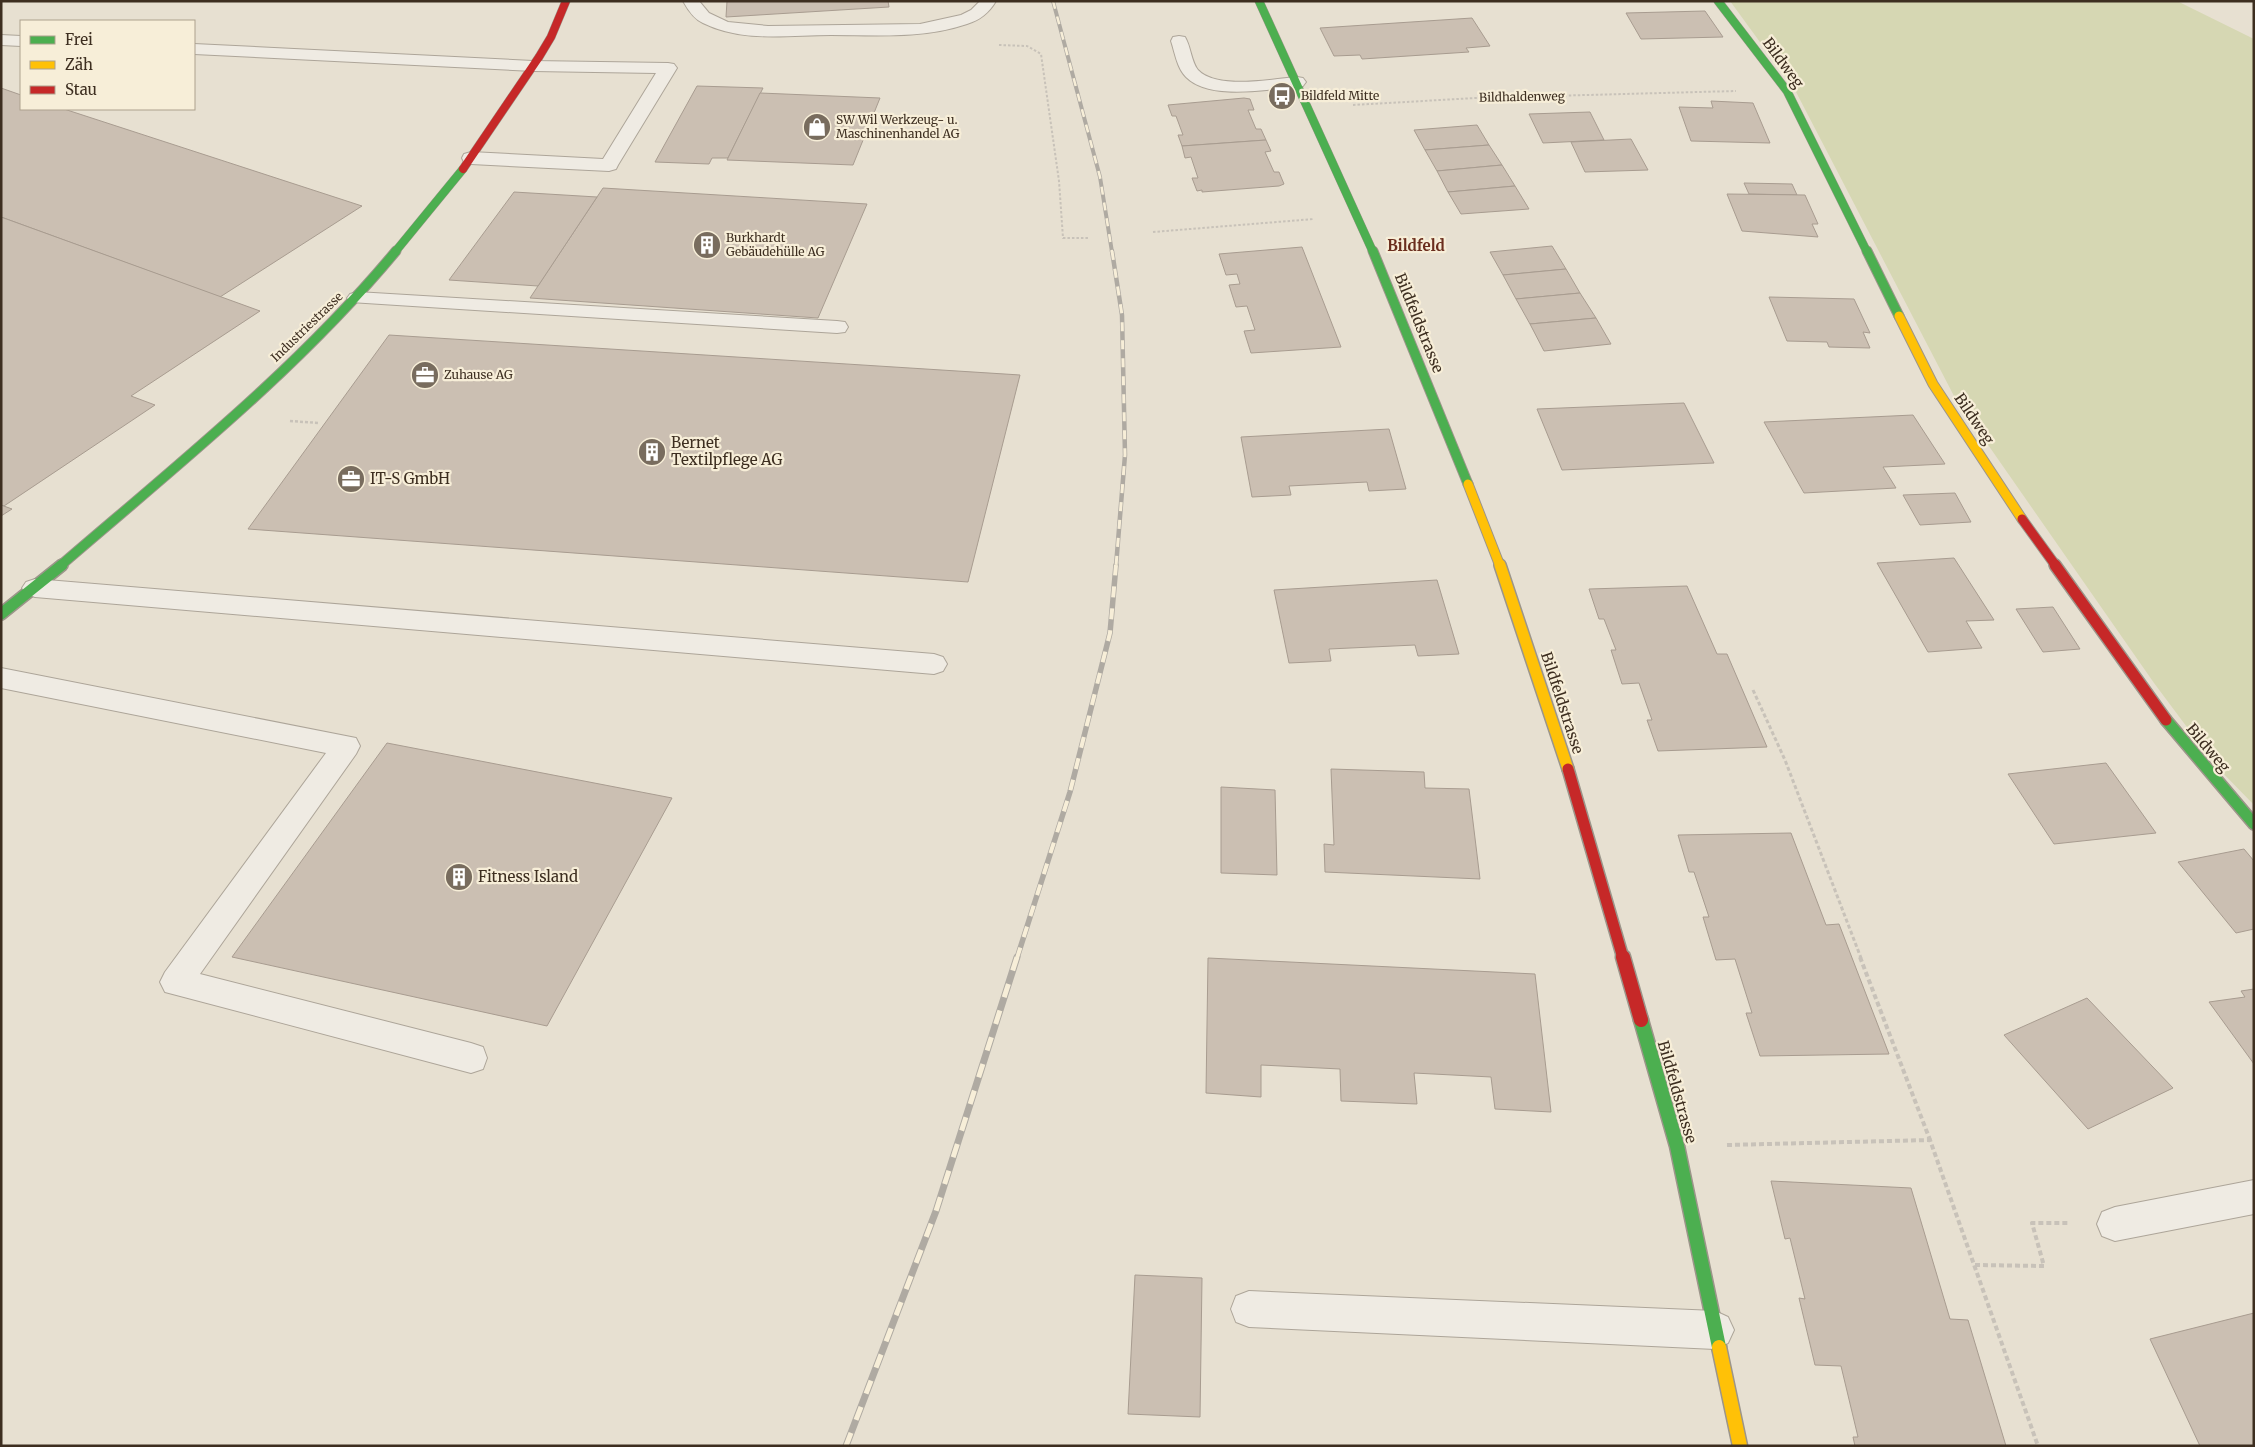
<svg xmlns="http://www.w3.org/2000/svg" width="2255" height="1447" viewBox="0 0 2255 1447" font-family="Merriweather,serif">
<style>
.green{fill:#d6d7b3}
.building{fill:#cbbfb2;stroke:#a89c90}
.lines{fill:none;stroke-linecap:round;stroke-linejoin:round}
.lane-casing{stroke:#ada599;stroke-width:2}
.fast-far3-casing{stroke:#9c958a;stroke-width:9}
.fast-far2-casing{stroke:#9c958a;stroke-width:11}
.fast-far1-casing{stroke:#9c958a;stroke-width:14}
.fast-casing{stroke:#9c958a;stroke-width:17}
.slow-far2-casing{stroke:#9c958a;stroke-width:11}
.slow-far1-casing{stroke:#9c958a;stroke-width:14}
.slow-casing{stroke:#9c958a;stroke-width:17}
.jam-far3-casing{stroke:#9c958a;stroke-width:9}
.jam-far2-casing{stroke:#9c958a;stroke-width:11}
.jam-far1-casing{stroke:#9c958a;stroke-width:14}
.jam-casing{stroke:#9c958a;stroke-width:17}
.path-far3{stroke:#c8c2b9;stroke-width:2;stroke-dasharray:2.5 2;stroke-linecap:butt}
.path-far2{stroke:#c8c2b9;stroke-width:2.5;stroke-dasharray:3 2;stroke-linecap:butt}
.path-far1{stroke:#c8c2b9;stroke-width:3;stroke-dasharray:4 2.5;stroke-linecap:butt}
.path{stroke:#c8c2b9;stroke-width:4;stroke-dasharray:5 3;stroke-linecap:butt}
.lane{fill:#efebe3;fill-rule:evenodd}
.fast-far3{stroke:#4caf50;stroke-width:8}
.fast-far2{stroke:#4caf50;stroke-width:9}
.fast-far1{stroke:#4caf50;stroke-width:11}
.fast{stroke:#4caf50;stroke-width:14}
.slow-far2{stroke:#ffc107;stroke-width:9}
.slow-far1{stroke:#ffc107;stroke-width:11}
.slow{stroke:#ffc107;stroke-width:14}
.jam-far3{stroke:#c62828;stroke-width:8}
.jam-far2{stroke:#c62828;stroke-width:9}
.jam-far1{stroke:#c62828;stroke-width:11}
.jam{stroke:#c62828;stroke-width:14}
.rail-far3-casing{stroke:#afaaa2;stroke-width:4}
.rail-far2-casing{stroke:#afaaa2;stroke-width:4.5}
.rail-far1-casing{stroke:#afaaa2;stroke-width:5.5}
.rail-casing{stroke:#afaaa2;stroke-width:7}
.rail-far3{stroke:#f7eed8;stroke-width:2.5;stroke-dasharray:8;stroke-linecap:butt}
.rail-far2{stroke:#f7eed8;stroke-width:3;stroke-dasharray:9;stroke-linecap:butt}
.rail-far1{stroke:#f7eed8;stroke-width:4;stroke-dasharray:11;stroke-linecap:butt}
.rail{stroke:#f7eed8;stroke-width:5;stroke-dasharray:14;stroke-linecap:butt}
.labels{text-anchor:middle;stroke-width:4.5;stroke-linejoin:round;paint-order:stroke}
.far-poi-label{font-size:12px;fill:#3d2e20;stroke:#f7eed8;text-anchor:start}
.far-street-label{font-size:12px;fill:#3d2e20;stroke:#f7eed8}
.street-label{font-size:15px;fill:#3d2e20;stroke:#f7eed8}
.far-quarter-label{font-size:15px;font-weight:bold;fill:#6b2e1e;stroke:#f7eed8}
.poi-label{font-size:15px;fill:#3d2e20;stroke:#f7eed8;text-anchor:start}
</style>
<rect width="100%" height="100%" fill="#e7e0d1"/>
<polygon class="green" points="1730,1 2177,1 2254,39 2254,805 2216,766 2154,683 1954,396 1795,90"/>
<g class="building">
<polygon points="727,1 888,1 889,7 726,17"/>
<polygon points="1705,11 1723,37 1641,39 1626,13"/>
<polygon points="1472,18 1490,46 1466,48 1469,52 1362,59 1360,55 1334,56 1320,28"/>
<polygon points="697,86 763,88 728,158 712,158 709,164 655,162"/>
<polygon points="1,88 21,95 21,109 64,109 362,206 220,297 1,217"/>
<polygon points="760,93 880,98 853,165 727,160"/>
<polygon points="1244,98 1250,99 1254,110 1248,110 1256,129 1261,129 1266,140 1182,146 1178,135 1183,135 1176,116 1172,116 1168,105"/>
<polygon points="1711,101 1753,103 1770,143 1691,141 1679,107 1713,108"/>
<polygon points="1590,112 1604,140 1543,143 1529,114"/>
<polygon points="1477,125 1489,145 1425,150 1414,130"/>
<polygon points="1631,139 1648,170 1585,172 1571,142"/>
<polygon points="1266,140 1271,151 1265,152 1274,172 1279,172 1284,184 1279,186 1202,192 1202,190 1197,191 1192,178 1198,178 1191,157 1185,158 1182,146"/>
<polygon points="1489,145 1502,165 1437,171 1425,150"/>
<polygon points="1502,165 1515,186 1448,192 1437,171"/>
<polygon points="1744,183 1792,184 1797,195 1749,194"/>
<polygon points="1515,186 1529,209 1461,214 1448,192"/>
<polygon points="603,188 867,204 818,318 530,298"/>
<polygon points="514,192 597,197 538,286 449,280"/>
<polygon points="1727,194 1805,195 1818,224 1812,224 1818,237 1742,231"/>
<polygon points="1,217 260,311 131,396 155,405 4,506 1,505"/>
<polygon points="1552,246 1566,269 1503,275 1490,252"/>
<polygon points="1302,247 1341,347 1251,353 1244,331 1255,330 1247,306 1236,307 1229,285 1240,284 1237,274 1226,275 1219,254"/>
<polygon points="1566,269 1580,293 1516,299 1503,275"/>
<polygon points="1580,293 1596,318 1530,324 1516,299"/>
<polygon points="1769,297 1854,299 1870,333 1863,332 1870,348 1829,347 1827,342 1787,341"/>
<polygon points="1596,318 1611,344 1544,351 1530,324"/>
<polygon points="389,335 1020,375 968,582 248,529"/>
<polygon points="1684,403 1714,463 1562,470 1537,409"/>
<polygon points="1913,415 1945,464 1883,467 1896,488 1804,493 1764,422"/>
<polygon points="1389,429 1406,489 1369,491 1367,482 1289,486 1291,495 1252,497 1241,437"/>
<polygon points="1955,493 1971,522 1920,525 1903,495"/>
<polygon points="1,505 12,509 1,516"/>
<polygon points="1954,558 1994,620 1966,621 1982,648 1928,652 1877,563"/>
<polygon points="1437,580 1459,654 1418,656 1415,645 1329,649 1331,661 1289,663 1274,590"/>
<polygon points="1687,586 1717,654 1727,654 1767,747 1658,751 1647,720 1652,720 1639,683 1622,684 1611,650 1616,650 1604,619 1599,619 1589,589"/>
<polygon points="2053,607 2080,649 2043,652 2016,609"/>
<polygon points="387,743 672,798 547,1026 232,957"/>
<polygon points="2106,763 2156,833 2054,844 2008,774"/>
<polygon points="1331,769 1424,772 1425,788 1469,789 1480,879 1325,872 1324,844 1334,845"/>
<polygon points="1221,787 1275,790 1277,875 1221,873"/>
<polygon points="1791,833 1826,925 1839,924 1889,1054 1760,1056 1746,1013 1752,1013 1735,959 1716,960 1703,917 1709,917 1694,872 1689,872 1678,835"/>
<polygon points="2244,849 2254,861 2254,929 2236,933 2178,862"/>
<polygon points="1208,958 1535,974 1551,1112 1495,1109 1491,1077 1414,1073 1417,1104 1341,1101 1340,1069 1261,1065 1261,1097 1206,1093"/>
<polygon points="2254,989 2254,1064 2209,1002 2245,997 2241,991"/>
<polygon points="2087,998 2173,1088 2088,1129 2004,1035"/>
<polygon points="1771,1181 1911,1188 1950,1319 1968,1320 2006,1446 1855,1446 1853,1437 1858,1437 1841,1366 1815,1365 1799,1298 1805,1299 1790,1238 1785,1239"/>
<polygon points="1135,1275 1202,1278 1200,1417 1128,1414"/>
<polygon points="2254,1313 2254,1446 2200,1446 2150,1339"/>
</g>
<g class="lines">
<defs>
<g id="lane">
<path d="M683,1H699L709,13L728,22L768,26L920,24L961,15L971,10L980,1H996C989,13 980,20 967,24C923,39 876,35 831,35C789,35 743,43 703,23C694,19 688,10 683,1Z"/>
<polygon points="1,35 21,36 21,46 1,45"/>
<path d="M1179,36L1185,37C1191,47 1191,61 1198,70C1217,90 1272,79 1297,77L1303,78L1306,82L1303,86L1297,87C1267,89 1210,101 1186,77C1177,68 1175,53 1171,41L1173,37Z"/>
<polygon points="194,44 533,61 668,63 674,64 677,68 618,165 616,169 609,171 471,164 464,162 462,158 464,154 471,152 603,159 656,73 533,71 194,54"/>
<polygon points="357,292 837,321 845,322 848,327 845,332 837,333 350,302 347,298 350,294"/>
<polygon points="35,579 934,654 943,657 947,664 943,671 934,674 35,597 26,594 22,588 26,582"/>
<polygon points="1,668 356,738 360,746 356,754 200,974 471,1043 483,1047 487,1058 483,1069 471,1073 165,992 160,982 165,972 326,753 1,688"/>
<polygon points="2254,1180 2254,1214 2115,1241 2102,1236 2097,1224 2102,1212 2115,1207"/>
<polygon points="1249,1291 1715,1311 1728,1317 1734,1330 1728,1343 1715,1349 1249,1327 1236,1322 1231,1309 1236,1296"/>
</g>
<g id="fast-far3">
<polyline points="1259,1 1373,252"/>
<polyline points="1718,1 1787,91 1867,252"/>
<polyline points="395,252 463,169"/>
</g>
<g id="fast-far2">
<polyline points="1373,251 1468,484"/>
<polyline points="1867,251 1899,316"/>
<path d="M60,566C176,466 298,369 396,251"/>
</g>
<g id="fast-far1">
<polyline points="1,614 62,565"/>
<polyline points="2166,720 2254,824"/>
</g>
<polyline id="fast" points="1641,1020 1677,1146 1719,1347"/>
<g id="slow-far2">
<polyline points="1899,316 1933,384 2022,519"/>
<polyline points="1468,484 1500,566"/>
</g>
<polyline id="slow-far1" points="1500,565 1568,769"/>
<polyline id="slow" points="1719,1347 1740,1446"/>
<polyline id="jam-far3" points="463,169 539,57 551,37 566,1"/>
<polyline id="jam-far2" points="2022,519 2056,566"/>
<g id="jam-far1">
<polyline points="2055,565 2166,720"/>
<polyline points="1568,769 1623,958"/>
</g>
<polyline id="jam" points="1623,957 1641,1020"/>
</defs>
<use href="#lane" class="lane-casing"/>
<use href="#fast-far3" class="fast-far3-casing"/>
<use href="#fast-far2" class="fast-far2-casing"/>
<use href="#fast-far1" class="fast-far1-casing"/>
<use href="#fast" class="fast-casing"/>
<use href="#slow-far2" class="slow-far2-casing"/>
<use href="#slow-far1" class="slow-far1-casing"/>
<use href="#slow" class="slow-casing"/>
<use href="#jam-far3" class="jam-far3-casing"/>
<use href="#jam-far2" class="jam-far2-casing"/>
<use href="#jam-far1" class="jam-far1-casing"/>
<use href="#jam" class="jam-casing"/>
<g class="path-far3">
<polyline points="999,45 1027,46 1041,54 1059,181 1063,238 1089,238"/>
<polyline points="1353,105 1475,98 1736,91"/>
<polyline points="1153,232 1314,219"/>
</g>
<polyline class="path-far2" points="290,421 319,423"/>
<polyline class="path-far1" points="1753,690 1785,760 1861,958"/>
<g class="path">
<polyline points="1860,957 1930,1140"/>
<polyline points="1727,1145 1930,1140 2038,1446"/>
<polyline points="1975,1265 2044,1266 2032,1223 2068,1223"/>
</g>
<use href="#lane" class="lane"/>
<use href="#fast-far3" class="fast-far3"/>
<use href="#fast-far2" class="fast-far2"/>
<use href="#fast-far1" class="fast-far1"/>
<use href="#fast" class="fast"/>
<use href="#slow-far2" class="slow-far2"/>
<use href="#slow-far1" class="slow-far1"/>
<use href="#slow" class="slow"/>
<use href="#jam-far3" class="jam-far3"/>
<use href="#jam-far2" class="jam-far2"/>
<use href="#jam-far1" class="jam-far1"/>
<use href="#jam" class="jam"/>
<defs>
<polyline id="rail-far3" points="1053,1 1100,177 1112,252"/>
<polyline id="rail-far2" points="1112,251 1122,315 1125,455 1116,566"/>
<polyline id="rail-far1" points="1017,958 1070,792 1110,633 1116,565"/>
<polyline id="rail" points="846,1446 936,1211 1017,957"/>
</defs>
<use href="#rail-far3" class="rail-far3-casing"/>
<use href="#rail-far2" class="rail-far2-casing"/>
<use href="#rail-far1" class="rail-far1-casing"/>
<use href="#rail" class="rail-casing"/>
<use href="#rail-far3" class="rail-far3"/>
<use href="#rail-far2" class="rail-far2"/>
<use href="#rail-far1" class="rail-far1"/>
<use href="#rail" class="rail"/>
</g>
<defs>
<symbol id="bus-disc" viewBox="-11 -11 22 22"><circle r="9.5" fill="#786c5e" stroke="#f7eed8"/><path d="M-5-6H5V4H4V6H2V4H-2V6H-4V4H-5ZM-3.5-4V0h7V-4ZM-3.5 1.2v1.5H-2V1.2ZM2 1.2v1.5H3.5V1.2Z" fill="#fff"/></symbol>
<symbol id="shop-disc" viewBox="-11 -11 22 22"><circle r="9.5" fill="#786c5e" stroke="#f7eed8"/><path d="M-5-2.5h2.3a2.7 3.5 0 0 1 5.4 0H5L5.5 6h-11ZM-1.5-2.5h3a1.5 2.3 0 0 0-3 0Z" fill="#fff"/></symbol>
<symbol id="building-disc" viewBox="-11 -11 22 22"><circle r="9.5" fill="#786c5e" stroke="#f7eed8"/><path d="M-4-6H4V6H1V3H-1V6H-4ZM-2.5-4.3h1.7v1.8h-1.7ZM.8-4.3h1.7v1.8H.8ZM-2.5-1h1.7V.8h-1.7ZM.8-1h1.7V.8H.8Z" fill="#fff"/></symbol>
<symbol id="office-disc" viewBox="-11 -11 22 22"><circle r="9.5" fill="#786c5e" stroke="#f7eed8"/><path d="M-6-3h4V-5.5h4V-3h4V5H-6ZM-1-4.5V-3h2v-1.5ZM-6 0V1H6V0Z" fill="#fff"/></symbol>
</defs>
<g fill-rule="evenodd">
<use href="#bus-disc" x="1266" y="80" width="32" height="32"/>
<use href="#shop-disc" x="801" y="111" width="32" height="32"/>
<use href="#building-disc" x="691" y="229" width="32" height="32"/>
<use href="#office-disc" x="409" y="359" width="32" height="32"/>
<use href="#building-disc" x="636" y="436" width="32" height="32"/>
<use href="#office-disc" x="335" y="463" width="32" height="32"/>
<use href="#building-disc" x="443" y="861" width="32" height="32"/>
</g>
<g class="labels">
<g class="far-poi-label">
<text x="1301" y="100">Bildfeld Mitte</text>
<text x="836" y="124">SW Wil Werkzeug- u.<tspan x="836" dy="14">Maschinenhandel AG</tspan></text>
<text x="726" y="242">Burkhardt<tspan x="726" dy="14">Gebäudehülle AG</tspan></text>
<text x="444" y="379">Zuhause AG</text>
</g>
<g class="far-street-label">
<text transform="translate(1522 97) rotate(-1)" y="4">Bildhaldenweg</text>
<text transform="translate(307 327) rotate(-44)" y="4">Industriestrasse</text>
</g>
<g class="street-label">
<text transform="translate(1783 63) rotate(54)" y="5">Bildweg</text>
<text transform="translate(1419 323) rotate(68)" y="5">Bildfeldstrasse</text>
<text transform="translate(1974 419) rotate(56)" y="5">Bildweg</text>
<text transform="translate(1562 703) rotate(72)" y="5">Bildfeldstrasse</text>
<text transform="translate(2208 748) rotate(50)" y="5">Bildweg</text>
<text transform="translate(1677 1092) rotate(74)" y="5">Bildfeldstrasse</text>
</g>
<g class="far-quarter-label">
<text x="1416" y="251">Bildfeld</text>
</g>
<g class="poi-label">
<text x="671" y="448">Bernet<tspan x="671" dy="17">Textilpflege AG</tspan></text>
<text x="370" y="484">IT-S GmbH</text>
<text x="478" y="882">Fitness Island</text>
</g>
</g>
<rect width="2255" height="1447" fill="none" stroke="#3d2e20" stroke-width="5"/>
<rect x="20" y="20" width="175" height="90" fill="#f7eed8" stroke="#ada18e"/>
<rect x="30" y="36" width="25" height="8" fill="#4caf50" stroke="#ada18e"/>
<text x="65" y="45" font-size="15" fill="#3d2e20">Frei</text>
<rect x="30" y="61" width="25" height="8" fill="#ffc107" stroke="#ada18e"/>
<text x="65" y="70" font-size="15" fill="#3d2e20">Zäh</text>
<rect x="30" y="86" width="25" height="8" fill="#c62828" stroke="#ada18e"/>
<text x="65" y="95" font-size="15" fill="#3d2e20">Stau</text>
</svg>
